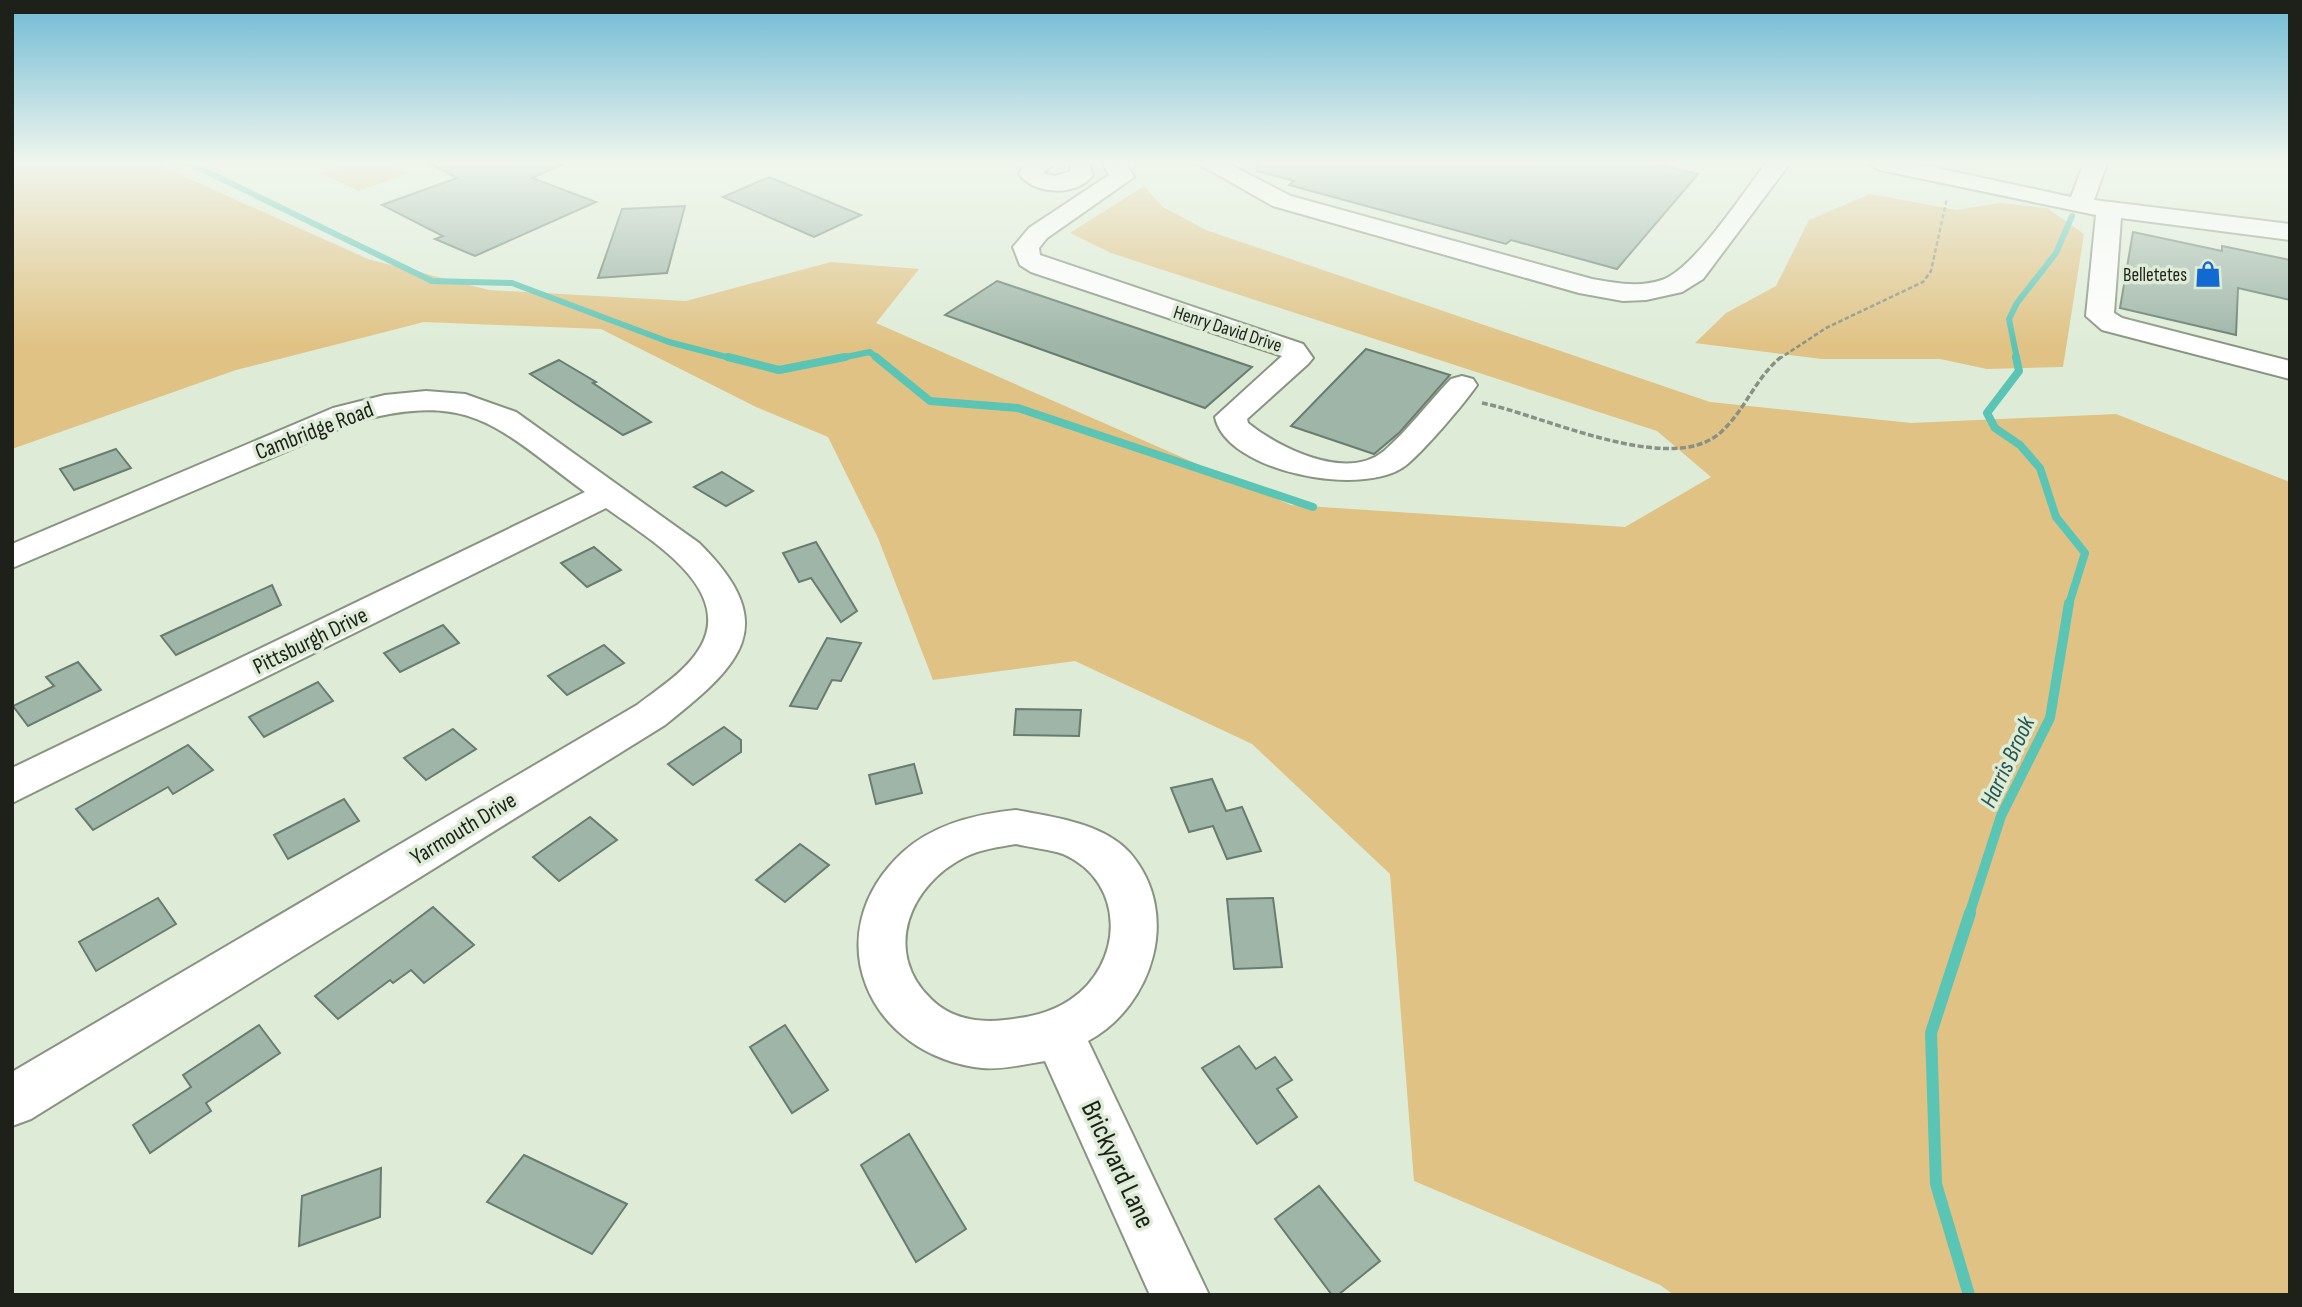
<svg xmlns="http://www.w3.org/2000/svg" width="2302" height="1307" viewBox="0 0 2302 1307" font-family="'Sofia Sans Condensed',sans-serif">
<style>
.green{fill:#e0c284}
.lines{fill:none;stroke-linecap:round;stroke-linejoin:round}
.stream-far3{stroke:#5ac4b5;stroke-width:6}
.stream-far2{stroke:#5ac4b5;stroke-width:8}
.stream-far1{stroke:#5ac4b5;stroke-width:10}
.stream{stroke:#5ac4b5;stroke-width:12}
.building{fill:#9eb5a7;stroke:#687d70;stroke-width:2}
.minor-casing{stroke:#889481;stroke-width:4}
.path-far1{stroke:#889183;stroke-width:2.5;stroke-dasharray:4.5 2.5;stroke-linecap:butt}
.path{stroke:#889183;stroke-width:3.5;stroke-dasharray:6 2.5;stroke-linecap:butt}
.minor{fill:#fff;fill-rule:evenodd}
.labels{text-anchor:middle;stroke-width:7;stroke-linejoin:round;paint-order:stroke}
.far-poi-label{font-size:19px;fill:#1d211a;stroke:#deecd7;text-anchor:end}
.far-street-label{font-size:19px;fill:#1d211a;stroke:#deecd7}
.street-label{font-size:23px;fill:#1d211a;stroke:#deecd7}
.water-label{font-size:24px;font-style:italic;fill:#27554f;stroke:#deecd7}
.near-street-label{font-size:28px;fill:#1d211a;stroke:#deecd7}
</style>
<rect width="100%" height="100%" fill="#deecd7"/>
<g class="green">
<polygon points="12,163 154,163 368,259 489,290 686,301 831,262 919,269 876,323 1291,505 1625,527 1711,477 1657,431 1111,253 1070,233 1144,186 1163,207 1206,230 1710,402 1911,423 2116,414 2290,482 2290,1295 1674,1295 1660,1285 1414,1181 1390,874 1252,744 1075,661 933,680 878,538 828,437 756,407 601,329 424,322 236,370 12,449"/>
<polygon points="352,163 387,163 408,173 359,191 323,174"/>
<polygon points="1870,194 1957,210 2000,203 2047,208 2084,234 2063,367 1987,369 1940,359 1822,359 1695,343 1726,313 1776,286 1809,220"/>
</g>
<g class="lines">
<g class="stream-far3">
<polyline points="189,163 432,281 512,283 669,342 734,359"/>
<polyline points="836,359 870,352 878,359"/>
<polyline points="2017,359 2009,319 2017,303 2056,253 2072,216"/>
</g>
<g class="stream-far2">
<polyline points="728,357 779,370 845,357"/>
<polyline points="876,357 930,401 1018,408 1313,507"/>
<polyline points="2016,357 2019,371 1987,413 1995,428 2020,445 2040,468 2056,517 2085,553 2069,604"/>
</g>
<polyline class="stream-far1" points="1969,915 2001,816 2050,718 2069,603"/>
<polyline class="stream" points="1969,1295 1936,1184 1931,1033 1970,913"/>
</g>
<g class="building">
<polygon points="429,163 565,163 532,178 596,202 475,256 435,239 443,236 382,205 457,178"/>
<polygon points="1258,163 1653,163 1698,174 1617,269 1511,240 1506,244 1289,185 1294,181 1257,171"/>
<polygon points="769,177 861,215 814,237 723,197"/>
<polygon points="685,206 667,273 598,278 622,209"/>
<polygon points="2133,232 2222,251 2222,246 2290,260 2290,300 2238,288 2236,335 2120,308"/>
<polygon points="997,281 1252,367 1205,408 945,315"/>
<polygon points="1366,349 1450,375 1400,432 1374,454 1291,426"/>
<polygon points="559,360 596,382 593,383 651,422 623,435 530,374"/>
<polygon points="116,449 131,468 74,490 60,469"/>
<polygon points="722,472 753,491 726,506 694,487"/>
<polygon points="816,542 857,611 841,622 811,578 799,582 783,553"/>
<polygon points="594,547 621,570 587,587 561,563"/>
<polygon points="272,585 281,605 176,655 161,636"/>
<polygon points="443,625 459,643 400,672 384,653"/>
<polygon points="827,638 861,643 841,681 832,680 817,709 790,706"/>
<polygon points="604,645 624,663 567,695 548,676"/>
<polygon points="78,662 101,690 28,726 13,706 54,686 46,677"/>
<polygon points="318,682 333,701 264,737 249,717"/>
<polygon points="1016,709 1081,710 1079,736 1014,735"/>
<polygon points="724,727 741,740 741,752 693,785 668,764"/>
<polygon points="453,729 476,749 426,780 404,758"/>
<polygon points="188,745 213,770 173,794 168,787 93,830 76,809"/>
<polygon points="914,764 922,793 876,804 869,775"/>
<polygon points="1212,779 1226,811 1242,807 1261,851 1227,859 1213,826 1189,832 1171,788"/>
<polygon points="344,799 359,821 288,859 274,835"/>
<polygon points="590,817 617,840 559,881 533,857"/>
<polygon points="800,844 829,865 785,902 756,880"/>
<polygon points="158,898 176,924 96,971 79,942"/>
<polygon points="1273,898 1282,967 1234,969 1227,899"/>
<polygon points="433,907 474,945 424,983 411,970 393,983 390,980 338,1019 315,996"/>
<polygon points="259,1025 280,1053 206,1103 211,1111 150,1153 133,1125 191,1087 183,1075"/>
<polygon points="785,1025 828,1090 792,1113 750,1047"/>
<polygon points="1239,1046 1256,1069 1275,1057 1292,1080 1277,1089 1297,1117 1257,1144 1202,1068"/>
<polygon points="909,1134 966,1229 916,1262 861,1165"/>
<polygon points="524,1155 627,1204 592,1254 487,1202"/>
<polygon points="381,1168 380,1217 299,1246 302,1196"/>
<polygon points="1319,1186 1380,1261 1338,1295 1332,1295 1275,1219"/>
</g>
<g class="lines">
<defs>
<g id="minor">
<path d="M1026,163H1055L1043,173L1055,176L1069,172L1072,163H1088L1093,175C1077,197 1034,195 1019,174Z"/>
<path d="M1103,163H1126L1134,177L1047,238L1039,248L1040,255L1303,344L1313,358L1308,364L1247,419L1248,423C1279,448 1347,482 1384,451C1408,430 1429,402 1451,379L1462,376L1473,379L1477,385C1465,403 1422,453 1405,466C1363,498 1226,472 1215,417L1282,356L1031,272L1020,265L1013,247L1029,228L1109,175Z"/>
<path d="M1197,163H1227L1291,196L1592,279C1615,283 1639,288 1662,280C1694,269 1743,193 1766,163H1784L1787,167L1703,279L1682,292L1646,300L1623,301L1579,293L1273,206Z"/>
<polygon points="1869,163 1914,163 2071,197 2084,163 2107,163 2094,200 2290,224 2290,240 2121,218 2114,313 2122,318 2290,361 2290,379 2102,330 2086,316 2096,215 1880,170"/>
<path d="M426,391L465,394L516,412L699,543C782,625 742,664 665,725L31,1119L12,1126V1072L637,705C659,688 687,671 701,646C734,587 646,537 606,508L12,803V768L585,492C496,427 472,390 355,422L12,568V544L333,408L385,395Z"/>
<path d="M1016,810C1053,817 1103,823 1130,853C1182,913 1153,1006 1088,1041L1209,1295H1150L1045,1061C1025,1064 1002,1070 982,1068C868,1055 814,934 903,852C934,824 976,814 1016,810ZM1016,844C1031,848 1049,849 1063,854C1127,882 1124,964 1070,1000C1049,1014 1029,1017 1005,1020C978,1023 951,1019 931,999C882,952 909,885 965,857C981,849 999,847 1016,844Z"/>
</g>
</defs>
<use href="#minor" class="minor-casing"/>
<polyline class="path-far1" points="1779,359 1826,328 1923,282 1931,271 1947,198"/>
<path class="path" d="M1482,403C1543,415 1669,477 1720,433C1745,411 1755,378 1781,357"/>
<use href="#minor" class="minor"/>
</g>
<linearGradient id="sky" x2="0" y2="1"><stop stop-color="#6fbad4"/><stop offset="0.47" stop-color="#f0f6ed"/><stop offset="1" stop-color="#f0f6ed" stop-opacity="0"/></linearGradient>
<rect width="2302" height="346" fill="url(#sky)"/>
<defs>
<symbol id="shop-bare" viewBox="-9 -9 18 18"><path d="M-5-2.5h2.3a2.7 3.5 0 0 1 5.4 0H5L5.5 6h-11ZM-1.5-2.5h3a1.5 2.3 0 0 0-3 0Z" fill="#1169d2" stroke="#deecd7" stroke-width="2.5" paint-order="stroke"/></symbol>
</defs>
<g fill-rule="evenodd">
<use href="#shop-bare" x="2189" y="255" width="38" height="38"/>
</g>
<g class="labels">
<g class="far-poi-label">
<text x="2187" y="281">Belletetes</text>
</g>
<g class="far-street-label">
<text transform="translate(1228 328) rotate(18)" y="7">Henry David Drive</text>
</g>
<g class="street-label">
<text transform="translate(314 430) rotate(-21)" y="8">Cambridge Road</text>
<text transform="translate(310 640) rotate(-26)" y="8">Pittsburgh Drive</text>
<text transform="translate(463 828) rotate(-31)" y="8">Yarmouth Drive</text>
</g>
<g class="water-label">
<text transform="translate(2007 762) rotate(-65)" y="8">Harris Brook</text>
</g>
<g class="near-street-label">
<text transform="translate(1119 1164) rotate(65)" y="10">Brickyard Lane</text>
</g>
</g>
<rect width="2302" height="1307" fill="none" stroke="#1d211a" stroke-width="28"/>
</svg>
